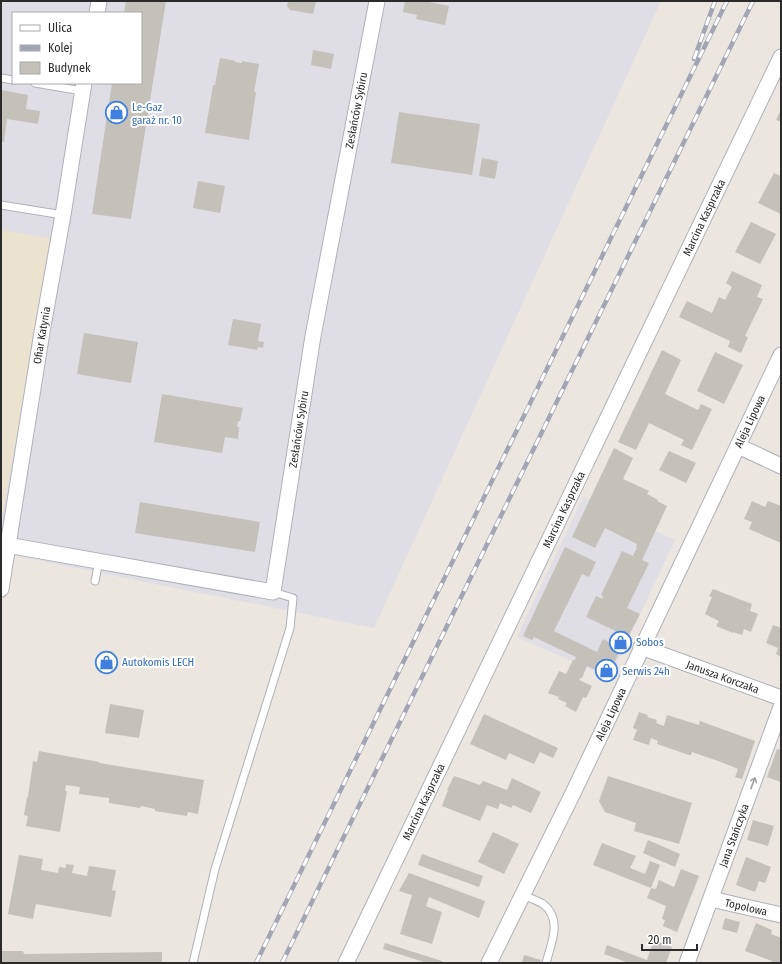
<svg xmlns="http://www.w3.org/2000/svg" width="782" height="964" viewBox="0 0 782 964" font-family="'Fira Sans Condensed',sans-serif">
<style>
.industrial{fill:#e0dee5;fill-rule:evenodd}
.education{fill:#ebe2d0}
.building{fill:#c4c0ba}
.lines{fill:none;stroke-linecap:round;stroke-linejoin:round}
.service-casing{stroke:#afb1ba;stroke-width:9}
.minor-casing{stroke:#afb1ba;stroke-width:17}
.service{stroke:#fff;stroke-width:7}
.minor{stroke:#fff;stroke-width:15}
.rail-casing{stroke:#a2a5b3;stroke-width:4.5}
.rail{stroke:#fff;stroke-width:3;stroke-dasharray:9;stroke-linecap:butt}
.oneway{stroke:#a0a0a0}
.labels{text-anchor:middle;stroke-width:4;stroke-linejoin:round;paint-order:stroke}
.shop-label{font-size:11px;fill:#366cbe;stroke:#fff;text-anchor:start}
.street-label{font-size:11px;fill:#2b2b2b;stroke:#fff}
</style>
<rect width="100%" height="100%" fill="#ebe6df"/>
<g class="industrial">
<path d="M1,1H661L374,628L1,553V523L52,239L1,230ZM13,13H141V83H13Z"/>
<polygon points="583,497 675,540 610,678 517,637"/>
</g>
<polygon class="education" points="1,230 52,239 1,523"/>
<g class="building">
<polygon points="126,1 166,1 131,219 92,214 112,83 141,83 141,13 124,13"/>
<polygon points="288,1 316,1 313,14 290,10 287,6"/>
<polygon points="405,1 424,1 449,6 445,25 416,19 417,15 403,12"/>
<polygon points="313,50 334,54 331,69 311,65"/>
<polygon points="220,58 236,61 235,62 242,63 242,61 259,64 254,92 256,92 249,140 205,133 213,85 215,85"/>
<polygon points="1,90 28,95 26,109 40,111 38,124 7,119 4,142 1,141"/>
<polygon points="781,109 781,122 776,120"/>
<polygon points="399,112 480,124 472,175 391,163"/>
<polygon points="482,158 498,161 495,179 479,176"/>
<polygon points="774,173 781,176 781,214 758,203"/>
<polygon points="198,181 225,186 220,213 193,208"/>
<polygon points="751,222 776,234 760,264 735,252"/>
<polygon points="732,271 762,285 757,297 763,299 745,336 748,337 741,353 728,347 730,341 679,317 687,301 712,313 719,297 725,300 732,287 726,283"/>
<polygon points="233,319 261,324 258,341 264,342 263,348 258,347 257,350 228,345"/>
<polygon points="84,333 138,342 131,383 77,374"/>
<polygon points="662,350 681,360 665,394 698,410 701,404 712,409 692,450 681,445 684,440 649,423 636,450 618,442"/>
<polygon points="715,352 743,365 724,404 697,391"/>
<polygon points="162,394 243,408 240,421 238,421 237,427 239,427 238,439 225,437 222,453 154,442"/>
<polygon points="614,448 633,458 623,479 649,491 647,494 658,500 657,501 667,506 642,560 649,563 627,608 640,614 628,637 586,617 596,596 602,599 603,596 601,595 622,551 633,556 637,548 636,547 637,544 605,528 595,548 572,537"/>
<polygon points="669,451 696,463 686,483 659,470"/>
<polygon points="752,501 765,507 768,501 781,506 781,543 749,529 752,522 744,519"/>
<polygon points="140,502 260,522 255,552 135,533"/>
<polygon points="565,547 596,562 589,577 582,574 554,631 597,652 603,639 621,648 608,676 587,666 582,678 581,678 579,680 592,686 586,698 583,697 576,712 565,706 567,703 558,699 559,697 548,693 559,671 566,674 573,660 575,660 576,657 534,637 532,640 523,636"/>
<polygon points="713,589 752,604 750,611 758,614 751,632 744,629 742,635 733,632 733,633 716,626 719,621 705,614 712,597 709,596"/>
<polygon points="773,625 781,628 781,657 776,654 778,648 766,643"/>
<polygon points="110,704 144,710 139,738 105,733"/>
<polygon points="639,712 648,715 647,717 657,720 656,723 664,726 667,715 699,725 700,721 755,741 742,779 735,777 738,769 721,762 692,752 691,755 689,755 657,744 658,741 651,738 649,745 633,740 637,730 633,728"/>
<polygon points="484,714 558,748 553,758 540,752 534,764 509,753 506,760 470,744"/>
<polygon points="777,749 781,750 781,782 767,777"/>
<polygon points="39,751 99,762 99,763 204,780 198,814 188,812 187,816 155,811 155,809 141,806 140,808 109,803 109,798 79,794 80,787 66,785 65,791 67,791 60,832 26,826 28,816 24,815 27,797 28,797 33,761 37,762"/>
<polygon points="454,776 480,785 483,781 507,790 512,778 541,792 531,813 513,805 511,808 500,803 498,809 487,805 480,821 442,806 448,790 447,790"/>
<polygon points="608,776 692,803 679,844 634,831 636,823 605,812 599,801"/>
<polygon points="753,820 774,826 768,846 747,840"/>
<polygon points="493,832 519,844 504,874 478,862"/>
<polygon points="648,840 680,854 675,867 643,853"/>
<polygon points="602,843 636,856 630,868 645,874 650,861 660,865 651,888 656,889 659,880 674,887 681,869 699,876 677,932 663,926 665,920 662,919 666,906 647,898 651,888 593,865"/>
<polygon points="422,854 483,876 479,887 418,865"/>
<polygon points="19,855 43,859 41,870 58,873 59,867 66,868 66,864 74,865 72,873 87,876 89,866 116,870 112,890 116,891 111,917 36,904 33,919 8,914"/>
<polygon points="746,857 771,867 765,883 759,881 755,892 736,885"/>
<polygon points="409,873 485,901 479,918 429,897 426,906 442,912 432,944 400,934 412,895 399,891"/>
<polygon points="725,918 740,922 737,933 722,929"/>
<polygon points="756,923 772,930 771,934 781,938 781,963 771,963 772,961 745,951"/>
<polygon points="654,940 672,947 666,963 629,963 604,954 607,945 647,960"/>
<polygon points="385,943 442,961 442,963 427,963 383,949"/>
<polygon points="1,951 23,951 24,954 162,952 162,963 1,963"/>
<polygon points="524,955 541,960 540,963 522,963"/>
</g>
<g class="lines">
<defs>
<g id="service">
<polyline points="1,78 13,80"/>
<polyline points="35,83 82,91"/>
<polyline points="1,205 63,215"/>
<polyline points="95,581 99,561"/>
<path d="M523,895C529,898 537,900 543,904C563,919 551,944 546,963"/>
<polyline points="193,963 215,869 290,628 293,598 273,592"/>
</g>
<g id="minor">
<polyline points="97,13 99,1"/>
<polyline points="738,446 781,466"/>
<path id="s1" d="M7,545L273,592L313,336L377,1"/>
<path id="s2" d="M1,589L42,332L63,215L84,83"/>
<path id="s3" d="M641,647L781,698"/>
<path id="s4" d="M711,899L781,915"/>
<path id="s5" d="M346,963L781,57"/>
<path id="s6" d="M489,963L574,791L781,355"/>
<path id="s7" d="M687,963L781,707"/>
</g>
</defs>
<use href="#service" class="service-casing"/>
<use href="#minor" class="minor-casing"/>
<use href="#service" class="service"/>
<use href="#minor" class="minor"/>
<defs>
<g id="rail">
<polyline points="694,59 715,1"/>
<polyline points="256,963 727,1"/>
<polyline points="282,963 753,1"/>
</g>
</defs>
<use href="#rail" class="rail-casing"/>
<use href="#rail" class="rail"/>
</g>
<defs><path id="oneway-shaft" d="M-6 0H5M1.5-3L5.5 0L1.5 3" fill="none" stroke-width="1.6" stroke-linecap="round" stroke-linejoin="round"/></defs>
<use class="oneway" href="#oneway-shaft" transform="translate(753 783) rotate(-70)"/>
<defs>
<symbol id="shop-ring" viewBox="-11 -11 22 22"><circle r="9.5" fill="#fff" stroke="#3f7fe0" stroke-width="1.5"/><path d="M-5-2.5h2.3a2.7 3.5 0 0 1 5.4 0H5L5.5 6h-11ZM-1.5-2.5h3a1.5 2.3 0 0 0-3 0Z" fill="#3f7fe0"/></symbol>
</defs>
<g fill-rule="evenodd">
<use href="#shop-ring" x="104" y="100" width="25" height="25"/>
<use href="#shop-ring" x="608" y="630" width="25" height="25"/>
<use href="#shop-ring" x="94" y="650" width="25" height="25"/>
<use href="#shop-ring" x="594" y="658" width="25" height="25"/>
</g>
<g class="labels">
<g class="shop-label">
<text x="132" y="111">Le-Gaz<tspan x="132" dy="13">garaż nr. 10</tspan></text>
<text x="636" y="646">Sobos</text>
<text x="122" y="666">Autokomis LECH</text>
<text x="622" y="675">Serwis 24h</text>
</g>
<g class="street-label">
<text dy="4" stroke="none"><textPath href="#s1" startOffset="759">Zesłańców Sybiru</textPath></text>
<text dy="4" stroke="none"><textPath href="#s5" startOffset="827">Marcina Kasprzaka</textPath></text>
<text dy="4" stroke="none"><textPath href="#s2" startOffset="257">Ofiar Katynia</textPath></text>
<text dy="4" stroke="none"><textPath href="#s6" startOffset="601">Aleja Lipowa</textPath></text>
<text dy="4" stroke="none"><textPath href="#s1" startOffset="435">Zesłańców Sybiru</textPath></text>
<text dy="4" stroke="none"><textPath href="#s5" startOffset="503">Marcina Kasprzaka</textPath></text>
<text dy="4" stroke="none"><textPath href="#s3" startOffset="87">Janusza Korczaka</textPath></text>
<text dy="4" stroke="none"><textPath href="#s6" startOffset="277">Aleja Lipowa</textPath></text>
<text dy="4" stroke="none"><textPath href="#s5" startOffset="179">Marcina Kasprzaka</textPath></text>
<text dy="4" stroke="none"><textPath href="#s7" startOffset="136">Jana Stańczyka</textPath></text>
<text dy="4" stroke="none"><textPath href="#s4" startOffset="36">Topolowa</textPath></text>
</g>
</g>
<rect width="782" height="964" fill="none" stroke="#2b2b2b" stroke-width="4"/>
<rect x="12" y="12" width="130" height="72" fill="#ffffff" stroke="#aaaaaa"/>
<rect x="20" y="25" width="20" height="6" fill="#ffffff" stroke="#aaaaaa"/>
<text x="48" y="32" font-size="12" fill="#2b2b2b">Ulica</text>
<rect x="20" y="45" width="20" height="6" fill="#a2a5b3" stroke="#aaaaaa"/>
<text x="48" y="52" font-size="12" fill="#2b2b2b">Kolej</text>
<rect x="20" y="62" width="20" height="12" fill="#c4c0ba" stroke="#aaaaaa"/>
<text x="48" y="72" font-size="12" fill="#2b2b2b">Budynek</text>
<path d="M642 944v6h55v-6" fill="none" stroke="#2b2b2b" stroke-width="2"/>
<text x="648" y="944" font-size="12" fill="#2b2b2b" stroke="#ffffff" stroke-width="3" paint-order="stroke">20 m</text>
</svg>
